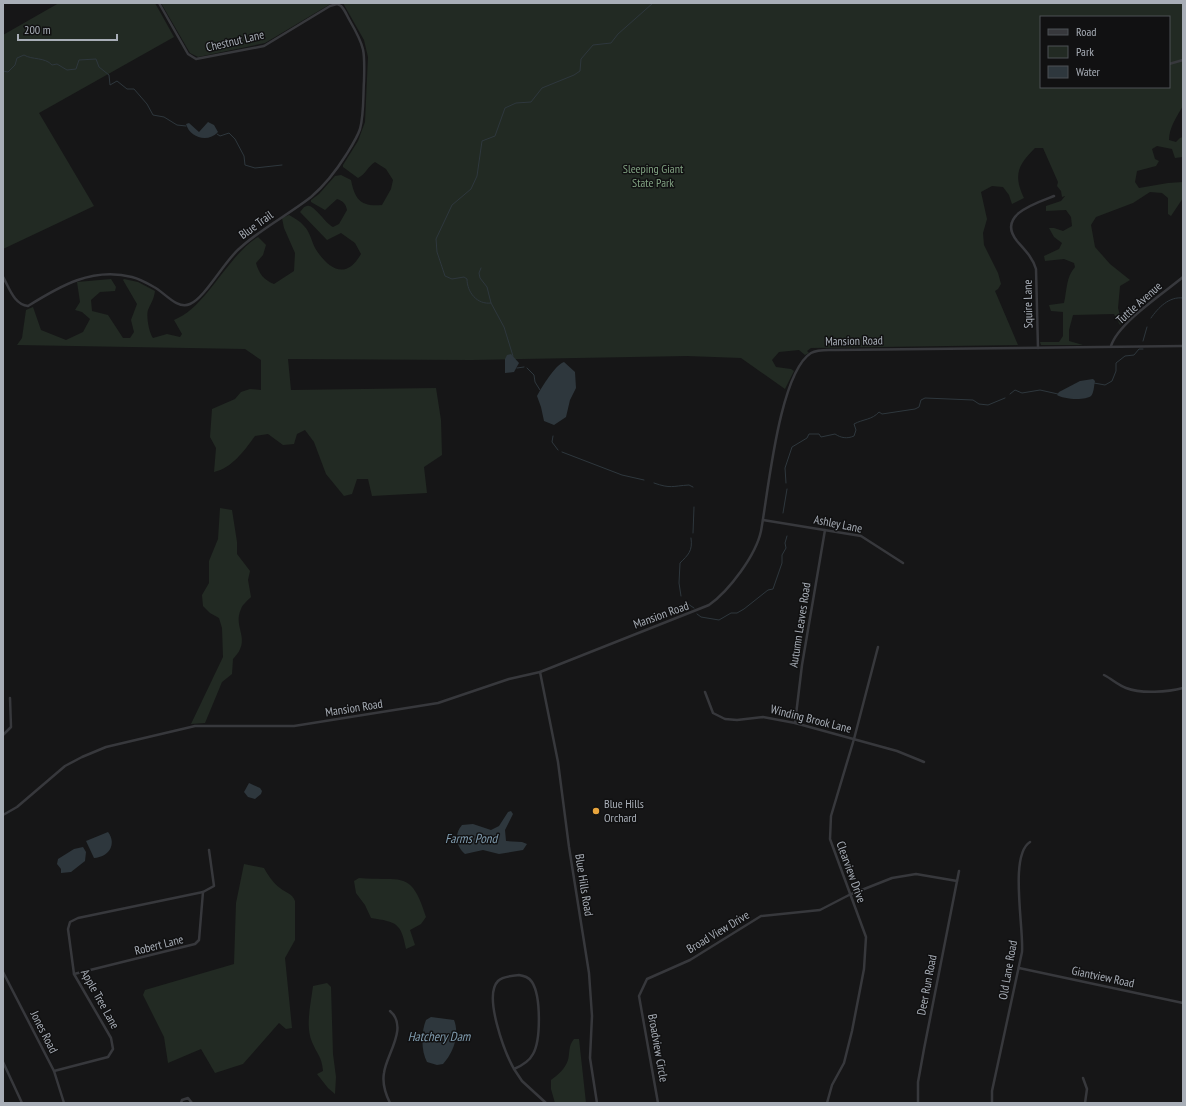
<svg xmlns="http://www.w3.org/2000/svg" width="1186" height="1106" viewBox="0 0 1186 1106" font-family="'PT Sans Narrow',sans-serif">
<style>
.green{fill:#222a23;fill-rule:evenodd}
.water{fill:#2e373d}
.lines{fill:none;stroke-linecap:round;stroke-linejoin:round}
.stream{stroke:#2e373d;stroke-width:1}
.minor{stroke:#37383c;stroke-width:2.5}
.poi-dot{fill:#e8a53d;stroke:#111112;stroke-width:1.5}
.labels{text-anchor:middle;stroke-width:3;stroke-linejoin:round;paint-order:stroke}
.street-label{font-size:12px;fill:#a8aeb7;stroke:#111112}
.park-label{font-size:12px;fill:#80a181;stroke:#111112}
.poi-label{font-size:12px;fill:#a8aeb7;stroke:#111112;text-anchor:start}
.water-label{font-size:13px;font-style:italic;fill:#819db0;stroke:#111112}
</style>
<rect width="100%" height="100%" fill="#161617"/>
<g class="green">
<polygon points="59,3 155,3 174,37 39,113 94,206 3,249 3,35"/>
<polygon points="161,3 332,3 265,43 198,57 190,53"/>
<path d="M343,3H1183V106C1177,116 1169,128 1169,140L1176,142L1180,138L1183,137V157L1175,158L1172,149L1157,146L1152,149L1155,159L1159,161L1156,166L1137,171L1135,182L1139,188L1168,183L1183,182V198L1171,216L1168,214V198L1162,193L1150,192L1133,203L1096,217L1091,225L1095,247L1110,264L1130,280L1120,286L1118,308L1122,323L1120,325L1114,314L1073,315L1069,330V341L1083,345H1041L1040,342H1059L1063,336V312L1051,311L1049,305L1064,303C1067,290 1066,277 1075,267L1074,263L1064,259L1045,261L1044,256L1059,249L1062,243L1054,237L1049,228H1054L1063,231L1072,226L1071,217L1066,210L1046,211V206L1061,201L1065,196L1062,197L1061,191L1057,186L1058,182L1043,148H1035C1018,165 1013,175 1024,198L1012,204L1009,195L1003,187L992,186L981,192L987,219L983,233L984,245L998,273L1001,284L998,289L995,291L1018,345L811,348L807,351L809,353L805,355L799,350L779,352L772,360L776,367L791,369L794,371L785,389L741,358L687,356L471,360L288,359L291,390L436,388L441,420L442,455L424,467L427,493L372,496L368,479H357L352,494L344,496L326,474L314,442L305,430L297,434L294,444L283,445L268,434L255,436C244,451 232,468 214,472L216,448L210,437L212,409L235,399L241,392L250,389L261,390V360L245,349L17,345L22,338L26,310L33,307L41,330L66,340L83,332L90,319L82,312L75,310L80,302L77,282L111,279L116,287L115,291L100,292L91,300L92,311L108,315L123,338H130L134,332L131,320L137,304L123,280L124,279L138,282L155,291C154,299 151,303 148,310C146,316 149,333 153,338L167,334L180,337L182,334L174,320C207,307 226,257 258,237L266,245L263,255L256,263C259,274 264,280 274,284L294,271L295,253L284,228L282,218L289,215C294,218 300,221 304,226C310,232 311,240 315,248C328,269 346,281 361,254L355,243L341,233L327,240L300,212C302,210 304,206 307,206C313,203 325,223 333,227L339,224L347,210C346,204 343,201 337,199L325,210L311,202V200L319,194L335,176L341,175L351,180C355,200 361,207 382,205L391,189L393,180L386,169L375,162C368,166 366,174 358,178L343,167V165L358,141L365,122L368,57L364,40ZM1041,17H1169V87H1041Z"/>
<path d="M220,508L232,510L237,542V554L250,571L248,580L251,597C248,600 242,605 241,609C232,628 253,639 233,659L232,674L222,682L205,723L191,724L223,657L222,628L219,618L210,613L203,606L202,595L209,583V561L218,539Z"/>
<path d="M244,864L264,868C268,875 273,883 280,888C286,893 292,893 295,901V940L285,958L292,1028L286,1029L279,1023L243,1064L215,1073L201,1049L168,1063L164,1037L143,995L145,990L234,964L236,903Z"/>
<path d="M359,878C401,882 411,868 426,917L421,924L410,930L415,945L406,949C401,923 397,922 371,918L365,905L356,893L354,881Z"/>
<path d="M327,983L331,987L333,1054L336,1077L335,1094L328,1088L317,1074L323,1071C322,1057 317,1054 312,1042C305,1026 311,1003 313,986Z"/>
<path d="M574,1039H579L586,1103H555L551,1089V1080C558,1075 565,1069 568,1060C570,1053 568,1046 574,1039Z"/>
</g>
<g class="water">
<path d="M208,122L214,125L218,132C208,143 190,138 186,124L189,123L199,132Z"/>
<polygon points="511,354 519,363 514,372 505,373 505,359 507,355"/>
<path d="M564,362L575,372L576,388L570,400L566,417L554,425L544,421L541,407L537,396C542,387 555,365 564,362Z"/>
<path d="M1093,379L1095,381C1094,385 1094,393 1091,396C1085,401 1062,399 1057,395L1059,392L1080,381Z"/>
<polygon points="249,783 260,788 262,791 261,794 255,799 248,797 244,792"/>
<path d="M511,811L513,814L505,830L506,841L522,842L527,844L523,850L499,854L483,850L465,854C456,846 454,834 462,825L473,824L491,830L499,826L508,812Z"/>
<path d="M108,832C117,844 109,857 94,858L86,841Z"/>
<polygon points="83,847 86,852 85,861 71,872 61,873 61,869 57,864 58,859 74,849"/>
<path d="M431,1017L454,1020C460,1035 453,1053 443,1064L437,1065L427,1062C421,1051 421,1032 426,1020Z"/>
</g>
<g class="lines">
<g class="stream">
<path d="M3,71L8,72L15,65L17,58L24,55C32,60 45,57 52,65L57,64L67,70L76,69L79,60L96,59L99,67L109,75L110,85L117,81L127,89H134L147,104L153,115L164,117L177,125L186,126"/>
<polyline points="217,134 220,136 229,133 235,139 244,156 245,165 255,168 282,165"/>
<polyline points="481,268 479,273 480,278 487,287 491,303 504,327 513,356"/>
<path d="M491,303C477,305 467,292 467,279L464,277L452,279L445,276L437,252L436,239L452,205L471,189L477,176L482,141L495,136L505,108L516,103L531,102L542,88L574,75L580,71L581,59L593,45L611,43L618,34L653,3"/>
<path d="M1151,318C1158,308 1169,296 1183,298"/>
<polyline points="1143,341 1147,327"/>
<polyline points="517,368 524,367"/>
<polyline points="527,368 534,375 535,382 540,390"/>
<polyline points="1094,383 1105,385 1112,381 1116,371 1116,363 1125,356 1134,355 1139,349 1143,349"/>
<polyline points="1010,394 1015,390 1022,393 1040,390 1058,394"/>
<polyline points="553,436 552,442 558,450"/>
<polyline points="562,452 622,475 644,480"/>
<path d="M654,483C671,489 672,486 689,485L693,487"/>
<path d="M786,483L785,468L792,447L807,438L809,434H819L821,437L835,434C841,438 847,439 854,436L856,430L854,424C863,419 872,420 879,412L882,414L915,409L919,407L921,400L925,398L973,400L979,404L988,405L1005,398"/>
<polyline points="783,513 787,489"/>
<polyline points="693,533 694,507"/>
<path d="M681,596L679,583L680,563C688,555 693,551 691,538"/>
<polyline points="685,602 694,608"/>
<polyline points="697,614 701,617 719,620 731,613 737,613 744,609 768,590 773,589 782,563 782,555 786,548 785,543 787,536"/>
</g>
<g class="minor">
<polyline points="1169,64 1183,60"/>
<path d="M3,277C9,287 14,305 28,306C60,286 92,267 132,277C140,279 147,283 154,287C164,292 177,310 190,304C205,298 225,260 240,248C262,228 288,215 311,197C325,185 336,171 346,155C351,147 357,138 360,129C364,114 363,97 364,81C365,51 365,47 350,21C347,16 345,10 341,6L337,4L330,6L264,46L196,59L188,54L159,3"/>
<path d="M1111,346C1118,323 1164,293 1183,277"/>
<path d="M1038,348L1036,269C1033,258 1025,250 1017,241C996,215 1036,203 1054,196"/>
<polyline points="763,520 861,536 903,563"/>
<polyline points="540,672 558,762 569,847 589,973 592,1016 590,1058 597,1103"/>
<path d="M1104,675C1112,679 1118,685 1126,688C1141,694 1168,692 1183,688"/>
<polyline points="705,692 713,713 725,719 737,720 763,717 795,723 897,751 924,762"/>
<polyline points="795,723 802,665 825,530"/>
<polyline points="3,735 11,727 10,698"/>
<path d="M3,815L17,807L65,766L82,757L106,747L195,726H294L438,703L509,679L540,672L709,605C729,591 756,555 761,531C768,494 779,373 811,353C818,349 828,350 835,350L1183,346"/>
<polyline points="1019,968 1183,1003"/>
<polyline points="3,972 54,1071 64,1103"/>
<polyline points="74,974 195,944 199,940 203,892"/>
<path d="M519,975C524,976 529,977 532,982C541,996 541,1040 533,1054C529,1062 521,1066 514,1069C505,1053 483,996 498,981C503,976 512,976 519,975Z"/>
<path d="M390,1011C409,1027 386,1055 384,1073C382,1084 385,1093 390,1103"/>
<polyline points="3,1062 22,1103"/>
<polyline points="514,1069 522,1081 546,1103"/>
<polyline points="54,1071 108,1057 113,1049 111,1038 74,974 68,929 70,922 78,918 203,892 214,886 209,850"/>
<polyline points="1083,1078 1087,1089 1085,1103"/>
<polyline points="181,1103 182,1100 188,1098 192,1103"/>
<polyline points="658,1103 639,996 647,979 690,960 761,916 820,910 849,895 892,878 916,874 957,881"/>
<polyline points="827,1103 832,1085 844,1063 852,1031 864,969 866,937 830,839 831,816 854,739 878,647"/>
<polyline points="918,1103 918,1082 924,1049 959,871"/>
<path d="M992,1103V1091L1022,952C1024,928 1009,855 1030,842"/>
</g>
</g>
<circle class="poi-dot" cx="596" cy="811" r="4"/>
<g class="labels">
<g class="street-label">
<text transform="translate(235 41) rotate(-13)" y="4">Chestnut Lane</text>
<text transform="translate(256 225) rotate(-36)" y="4">Blue Trail</text>
<text transform="translate(1139 303) rotate(-42)" y="4">Tuttle Avenue</text>
<text transform="translate(1028 304) rotate(-91)" y="4">Squire Lane</text>
<text transform="translate(854 341) rotate(-1)" y="4">Mansion Road</text>
<text transform="translate(838 524) rotate(11)" y="4">Ashley Lane</text>
<text transform="translate(661 615) rotate(-20)" y="4">Mansion Road</text>
<text transform="translate(800 625) rotate(-81)" y="4">Autumn Leaves Road</text>
<text transform="translate(354 708) rotate(-9)" y="4">Mansion Road</text>
<text transform="translate(811 719) rotate(14)" y="4">Winding Brook Lane</text>
<text transform="translate(851 872) rotate(70)" y="4">Clearview Drive</text>
<text transform="translate(584 885) rotate(81)" y="4">Blue Hills Road</text>
<text transform="translate(718 932) rotate(-31)" y="4">Broad View Drive</text>
<text transform="translate(159 945) rotate(-14)" y="4">Robert Lane</text>
<text transform="translate(1008 970) rotate(-80)" y="4">Old Lane Road</text>
<text transform="translate(1103 977) rotate(12)" y="4">Giantview Road</text>
<text transform="translate(927 985) rotate(-79)" y="4">Deer Run Road</text>
<text transform="translate(100 999) rotate(61)" y="4">Apple Tree Lane</text>
<text transform="translate(44 1032) rotate(63)" y="4">Jones Road</text>
<text transform="translate(658 1048) rotate(80)" y="4">Broadview Circle</text>
</g>
<g class="park-label">
<text x="653" y="173">Sleeping Giant<tspan x="653" dy="14">State Park</tspan></text>
</g>
<g class="poi-label">
<text x="604" y="808">Blue Hills<tspan x="604" dy="14">Orchard</tspan></text>
</g>
<g class="water-label">
<text x="471" y="843">Farms Pond</text>
<text x="439" y="1041">Hatchery Dam</text>
</g>
</g>
<rect width="1186" height="1106" fill="none" stroke="#a8aeb7" stroke-width="8"/>
<rect x="1040" y="16" width="130" height="72" fill="#111112" stroke="#4d5054"/>
<rect x="1048" y="29" width="20" height="6" fill="#37383c" stroke="#4d5054"/>
<text x="1076" y="36" font-size="12" fill="#a8aeb7">Road</text>
<rect x="1048" y="46" width="20" height="12" fill="#222a23" stroke="#4d5054"/>
<text x="1076" y="56" font-size="12" fill="#a8aeb7">Park</text>
<rect x="1048" y="66" width="20" height="12" fill="#2e373d" stroke="#4d5054"/>
<text x="1076" y="76" font-size="12" fill="#a8aeb7">Water</text>
<path d="M18 34v6h99v-6" fill="none" stroke="#a8aeb7" stroke-width="2"/>
<text x="24" y="34" font-size="12" fill="#a8aeb7" stroke="#111112" stroke-width="3" paint-order="stroke">200 m</text>
</svg>
